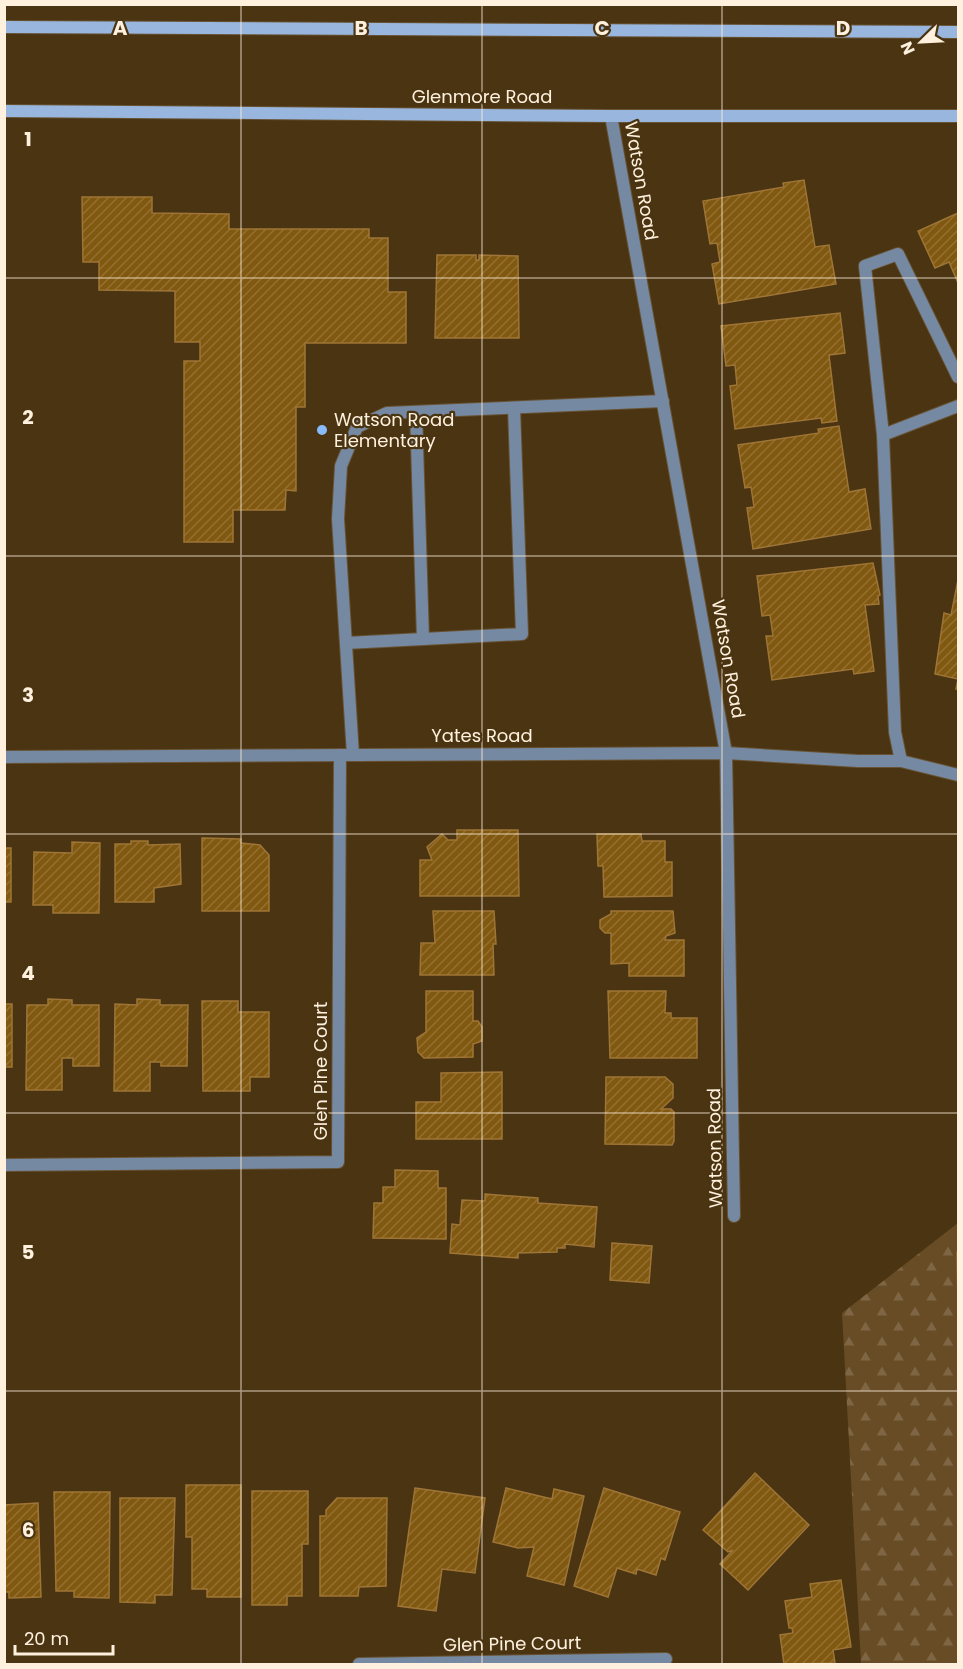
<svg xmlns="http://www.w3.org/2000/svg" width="963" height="1669" viewBox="0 0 963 1669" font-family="Poppins,sans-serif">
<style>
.forest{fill:url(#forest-firs)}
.building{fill:url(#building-hatch);stroke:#9e7536;stroke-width:1.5}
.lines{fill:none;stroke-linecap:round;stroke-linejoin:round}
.lane-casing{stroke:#675233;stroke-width:14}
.street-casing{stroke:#675233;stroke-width:14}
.secondary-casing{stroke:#675233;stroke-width:14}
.lane{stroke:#7689a2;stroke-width:12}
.street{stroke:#7689a2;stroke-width:12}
.secondary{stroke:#98b6de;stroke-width:12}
.grid{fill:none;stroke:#fff1de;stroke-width:1.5;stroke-opacity:0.55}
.poi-dot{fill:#88bafc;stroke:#4a3412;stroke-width:2}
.labels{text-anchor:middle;stroke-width:4.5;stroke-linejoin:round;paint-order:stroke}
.street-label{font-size:18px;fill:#fff1de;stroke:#4a3412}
.poi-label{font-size:18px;fill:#fff1de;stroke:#4a3412;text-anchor:start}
.grid-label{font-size:20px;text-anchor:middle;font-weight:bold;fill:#fff1de;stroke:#4a3412;stroke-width:4.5;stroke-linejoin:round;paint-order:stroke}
</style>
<defs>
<pattern id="forest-firs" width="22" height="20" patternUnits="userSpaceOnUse" patternTransform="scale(1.5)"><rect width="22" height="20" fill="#674c25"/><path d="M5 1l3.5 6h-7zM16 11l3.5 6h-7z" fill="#7e6644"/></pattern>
<pattern id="building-hatch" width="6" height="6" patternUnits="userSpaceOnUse" patternTransform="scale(1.5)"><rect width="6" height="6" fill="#80580f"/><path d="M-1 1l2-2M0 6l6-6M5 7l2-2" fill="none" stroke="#937032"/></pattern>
</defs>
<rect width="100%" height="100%" fill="#4a3412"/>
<polygon class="forest" points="958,1223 958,1664 861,1664 842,1313"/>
<g class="building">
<polygon points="804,180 815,247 829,245 836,284 719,304 712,264 720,262 717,243 710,244 703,201 784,187 783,183"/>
<polygon points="82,197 152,197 152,213 229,214 229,229 369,229 369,238 388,238 388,292 406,292 406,343 305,343 305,407 296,407 296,491 286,490 285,510 233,510 233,542 184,542 184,361 200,361 200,342 175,342 175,291 99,290 99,262 83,262"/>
<polygon points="958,213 958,283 949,262 935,268 918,231"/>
<polygon points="437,255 476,255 476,260 479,260 479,255 518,256 519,338 435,338"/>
<polygon points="840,313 845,353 829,355 837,421 822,423 821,418 735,429 730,386 737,385 735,365 726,366 721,326"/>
<polygon points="839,426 849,492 865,489 871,529 753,549 747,508 754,507 751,487 745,488 738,445 819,433 818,429"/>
<polygon points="873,563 880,595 878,596 879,604 865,605 874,671 854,674 853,669 772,680 766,636 773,636 770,615 762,616 757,576"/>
<polygon points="958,580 958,689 956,689 958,679 935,674 944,613 951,615"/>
<polygon points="457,830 518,830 519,896 420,896 420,860 432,860 427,847 442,834 448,840 457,840"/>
<polygon points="597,834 641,834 642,841 665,841 665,862 672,862 672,896 604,897 603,866 598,866"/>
<polygon points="202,838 241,839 241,843 260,845 269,855 269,911 202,911"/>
<polygon points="131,841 148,841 148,845 180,844 181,884 154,888 154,902 115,902 115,844 131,844"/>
<polygon points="72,842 100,843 99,913 53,913 53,905 33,905 34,852 72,853"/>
<rect x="4" y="848" width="7" height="54"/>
<polygon points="433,911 494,911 496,944 493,944 494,975 420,975 421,943 435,943"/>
<polygon points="611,911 673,911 675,933 666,936 665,940 684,940 684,976 629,976 629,963 611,964 611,933 605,933 600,928 600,920 611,914"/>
<polygon points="426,991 473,991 473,1021 478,1021 482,1027 482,1041 473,1044 473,1057 424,1058 418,1052 417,1038 426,1032"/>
<polygon points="608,991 666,991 665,1013 671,1013 671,1018 697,1018 697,1058 610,1058"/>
<polygon points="48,999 72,1000 72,1005 99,1005 99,1066 73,1066 73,1058 62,1058 62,1090 26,1090 27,1005 48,1005"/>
<polygon points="137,999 160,1000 160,1005 188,1005 187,1066 161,1066 161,1062 150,1062 150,1091 114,1091 115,1004 137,1005"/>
<polygon points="202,1001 238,1001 238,1012 269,1012 269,1077 250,1077 250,1091 203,1091"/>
<rect x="4" y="1004" width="8" height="63"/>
<polygon points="502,1072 502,1139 416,1139 416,1102 441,1102 441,1073"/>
<polygon points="606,1077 665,1077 673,1084 673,1098 661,1109 671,1109 674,1112 674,1141 672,1145 605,1144"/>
<polygon points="395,1170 438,1171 438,1188 446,1188 446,1239 373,1238 374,1203 383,1203 383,1187 395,1187"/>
<polygon points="485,1194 538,1198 538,1203 597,1207 594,1247 565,1244 565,1248 557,1248 557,1252 518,1253 518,1258 450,1253 452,1224 460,1225 462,1200 485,1201"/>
<polygon points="612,1243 652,1246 649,1283 610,1280"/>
<polygon points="957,1252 958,1252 958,1305"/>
<polygon points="755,1473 809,1525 748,1590 720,1564 733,1550 728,1552 703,1530"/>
<polygon points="186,1485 241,1485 241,1597 207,1597 207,1589 192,1589 192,1537 186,1537"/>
<polygon points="415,1488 485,1498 475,1573 442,1569 436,1611 398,1606"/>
<polygon points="506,1488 552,1499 554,1489 584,1496 564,1585 527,1576 534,1547 518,1548 493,1542"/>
<polygon points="604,1488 680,1512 665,1560 661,1558 656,1575 637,1569 636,1574 617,1568 608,1597 574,1586"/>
<polygon points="252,1491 308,1491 308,1544 302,1544 302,1596 287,1596 287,1605 252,1605"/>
<polygon points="54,1492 110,1492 109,1598 74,1597 74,1591 56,1591"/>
<polygon points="120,1498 175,1498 172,1595 155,1595 155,1603 120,1602"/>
<polygon points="337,1498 387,1498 386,1586 359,1587 358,1596 320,1596 320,1516 326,1516 326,1510"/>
<polygon points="38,1503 41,1597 9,1598 9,1592 4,1592 4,1505"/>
<polygon points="841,1580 851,1647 833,1650 835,1663 784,1664 780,1635 793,1633 792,1628 789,1628 785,1601 812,1597 810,1584"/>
</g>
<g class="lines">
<defs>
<g id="lane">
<polyline points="416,412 423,639"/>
<polyline points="883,435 958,406"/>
<polyline points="346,643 522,634 514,408"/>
<polyline points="353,755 338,519 341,466 357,427 387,413 663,401"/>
<polyline points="901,761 895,732 883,435 865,266 898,254 958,377"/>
</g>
<g id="street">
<polyline points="611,116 726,753 734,1216"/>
<polyline points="4,757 726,753 858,761 901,761 958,775"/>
<polyline points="4,1165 338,1162 340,755"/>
<polyline points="359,1664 666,1659"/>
</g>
<g id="secondary">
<polyline points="4,27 958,32"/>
<polyline points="4,111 611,116 958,116"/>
</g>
</defs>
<use href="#lane" class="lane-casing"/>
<use href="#street" class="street-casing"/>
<use href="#secondary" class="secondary-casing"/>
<use href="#lane" class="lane"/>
<use href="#street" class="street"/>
<use href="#secondary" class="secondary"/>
</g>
<path class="grid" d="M241,4V1664M482,4V1664M722,4V1664M4,278H958M4,556H958M4,834H958M4,1113H958M4,1391H958"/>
<circle class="poi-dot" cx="322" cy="430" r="6"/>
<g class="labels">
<g class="street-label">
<text x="482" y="103">Glenmore Road</text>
<text transform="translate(641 181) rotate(80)" y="6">Watson Road</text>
<text transform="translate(728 659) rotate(80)" y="6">Watson Road</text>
<text x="482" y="742">Yates Road</text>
<text transform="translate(321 1071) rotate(-90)" y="6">Glen Pine Court</text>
<text transform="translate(715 1148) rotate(-91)" y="6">Watson Road</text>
<text transform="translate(512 1644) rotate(-1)" y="6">Glen Pine Court</text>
</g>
<g class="poi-label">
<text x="334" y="426">Watson Road<tspan x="334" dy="21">Elementary</tspan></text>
</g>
</g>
<g class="grid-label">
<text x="120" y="35">A</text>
<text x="361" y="35">B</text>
<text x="602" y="35">C</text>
<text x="843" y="35">D</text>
<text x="28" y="146">1</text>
<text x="28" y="424">2</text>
<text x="28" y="702">3</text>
<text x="28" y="980">4</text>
<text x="28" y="1259">5</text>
<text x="28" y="1537">6</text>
</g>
<rect width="963" height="1669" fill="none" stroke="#fff1de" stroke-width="12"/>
<g transform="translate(921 42) rotate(246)" stroke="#4a3412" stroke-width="4.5" paint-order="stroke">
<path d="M0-4.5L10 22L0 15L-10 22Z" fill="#fff1de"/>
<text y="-9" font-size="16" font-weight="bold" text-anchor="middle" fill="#fff1de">N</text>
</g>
<path d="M15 1645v9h98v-9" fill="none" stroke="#fff1de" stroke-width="3"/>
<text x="24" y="1645" font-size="18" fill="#fff1de" stroke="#4a3412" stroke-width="4.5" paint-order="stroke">20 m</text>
</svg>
